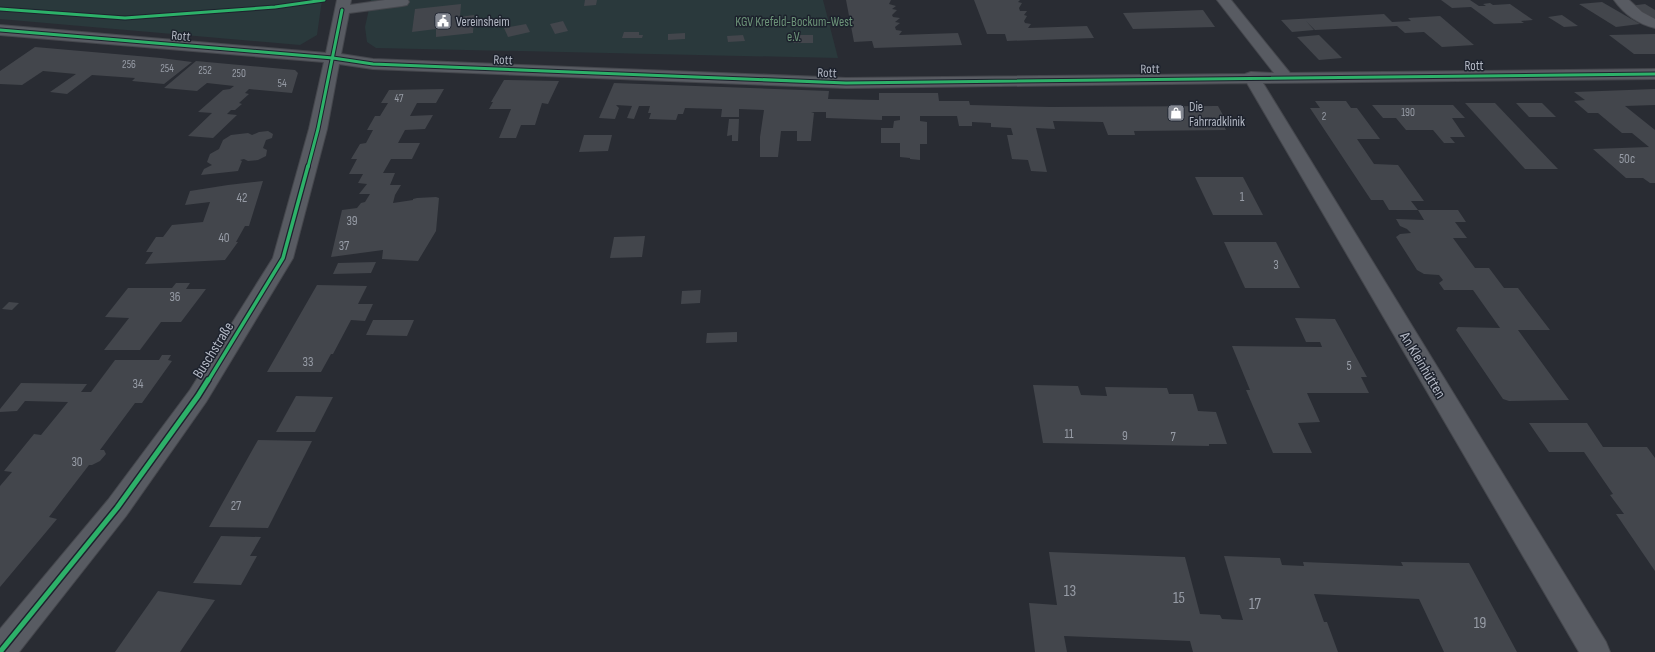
<svg xmlns="http://www.w3.org/2000/svg" width="1655" height="652" viewBox="0 0 1655 652" font-family="'Sofia Sans Condensed',sans-serif">
<style>
.green{fill:#2a393c}
.building{fill:#43464c}
.lines{fill:none;stroke-linecap:round;stroke-linejoin:round}
.minor-casing{stroke:#45474d;stroke-width:2}
.minor{fill:#585b62;fill-rule:evenodd}
.cycleway-far2-casing{stroke:#1d222d;stroke-width:5}
.cycleway-far1-casing{stroke:#1d222d;stroke-width:6}
.cycleway-casing{stroke:#1d222d;stroke-width:8}
.cycleway-far2{stroke:#2db169;stroke-width:3}
.cycleway-far1{stroke:#2db169;stroke-width:3.5}
.cycleway{stroke:#2db169;stroke-width:5}
.labels{text-anchor:middle;stroke-width:3;stroke-linejoin:round;paint-order:stroke}
.far-number-label{font-size:11px;fill:#979ca6}
.far-poi-label{font-size:13px;fill:#b3b8c4;stroke:#1d222d;text-anchor:start}
.far-park-label{font-size:13px;fill:#6c9378;stroke:#1d222d}
.far-street-label{font-size:13px;fill:#b3b8c4;stroke:#1d222d}
.number-label{font-size:13px;fill:#979ca6}
.street-label{font-size:15px;fill:#b3b8c4;stroke:#1d222d}
.near-number-label{font-size:16px;fill:#979ca6}
</style>
<rect width="100%" height="100%" fill="#292c33"/>
<g class="green">
<polygon points="0,0 322,0 317,35 300,45 0,19"/>
<polygon points="371,0 823,0 838,58 376,48 367,42 365,27"/>
</g>
<g class="building">
<polygon points="585,0 597,0 596,5 584,6"/>
<polygon points="846,0 891,0 889,4 896,6 892,9 897,10 892,15 893,17 900,18 895,22 900,23 895,27 896,30 902,31 899,35 958,33 962,45 874,48 872,41 854,42"/>
<polygon points="974,0 1020,0 1018,2 1022,3 1019,8 1020,11 1027,11 1024,15 1027,16 1024,21 1025,23 1031,24 1028,28 1087,26 1094,38 1007,41 1005,34 987,34"/>
<polygon points="1441,0 1470,0 1479,6 1486,6 1483,4 1490,3 1493,5 1510,4 1533,20 1521,21 1524,23 1494,24 1471,7 1452,8"/>
<polygon points="1602,2 1640,24 1616,27 1579,4"/>
<polygon points="461,4 460,17 474,15 473,33 436,37 436,29 412,32 415,9"/>
<polygon points="1645,4 1655,10 1655,23 1629,6"/>
<polygon points="1203,10 1215,27 1133,29 1123,13"/>
<polygon points="1384,14 1392,22 1411,21 1408,18 1440,16 1474,45 1442,47 1424,32 1405,33 1397,26 1315,30 1306,21 1314,30 1292,32 1281,20"/>
<polygon points="1562,15 1578,26 1564,27 1548,17"/>
<polygon points="563,21 568,31 555,34 550,24"/>
<polygon points="526,24 530,32 508,37 504,28"/>
<polygon points="624,32 639,32 639,35 643,35 642,38 622,38"/>
<polygon points="685,33 685,39 668,40 668,34"/>
<polygon points="1655,34 1655,54 1634,54 1609,35"/>
<polygon points="743,35 745,41 728,42 727,36"/>
<rect x="793" y="35" width="20" height="8"/>
<polygon points="1319,35 1342,58 1319,60 1297,37"/>
<polygon points="35,47 161,58 192,62 164,84 132,81 135,78 92,75 67,94 50,92 76,74 43,71 22,85 0,84 0,71"/>
<polygon points="196,61 295,70 298,73 292,93 249,89 245,93 249,94 239,103 242,104 235,110 231,110 227,114 237,115 213,138 188,136 212,113 198,112 223,90 230,89 234,86 207,83 197,91 164,88"/>
<polygon points="504,80 559,81 548,104 542,103 535,125 521,125 516,138 499,138 511,109 489,109 493,102 491,102"/>
<polygon points="614,83 829,91 828,99 879,100 879,93 938,93 939,101 969,101 970,105 1050,107 1218,106 1224,117 1219,117 1226,130 1134,131 1135,135 1108,135 1103,122 1053,121 1055,129 1036,128 1047,172 1031,171 1028,160 1012,159 1007,135 1013,135 1011,128 991,127 991,123 972,122 972,126 959,126 957,116 920,116 920,121 927,122 927,144 920,144 920,160 910,159 910,158 900,157 900,143 881,143 881,128 893,128 894,121 900,120 900,116 882,116 882,120 826,118 826,112 811,112 814,113 811,141 797,141 797,131 781,131 778,157 760,157 760,137 764,110 739,109 739,117 721,117 722,109 685,108 683,114 678,114 676,120 649,119 651,113 648,113 650,106 639,106 634,119 627,118 632,106 616,105 619,108 615,119 599,118"/>
<polygon points="444,89 436,103 417,103 410,116 433,115 425,129 405,130 398,143 420,143 412,159 391,159 383,173 395,173 390,185 401,185 395,195 393,203 413,200 413,199 417,198 436,197 439,198 436,231 418,261 382,259 383,250 331,257 342,210 357,208 361,203 365,202 370,194 359,194 367,184 358,183 363,174 349,174 357,159 351,159 360,144 366,143 373,130 367,130 375,116 380,116 388,103 381,103 389,90"/>
<polygon points="1655,89 1655,105 1625,106 1655,130 1655,183 1650,183 1643,178 1626,178 1593,149 1649,147 1632,133 1622,133 1598,113 1588,113 1574,101 1585,100 1574,92"/>
<polygon points="1315,101 1346,101 1351,108 1357,108 1380,139 1357,139 1374,164 1398,165 1424,201 1411,201 1418,210 1458,210 1466,222 1455,222 1467,238 1453,238 1475,268 1489,268 1504,288 1518,288 1550,330 1518,330 1569,400 1509,401 1503,399 1456,330 1458,327 1500,328 1473,290 1444,290 1439,283 1443,280 1439,275 1424,274 1417,270 1396,237 1400,234 1411,233 1407,229 1400,226 1396,219 1424,220 1418,210 1389,210 1383,200 1371,200 1310,108 1320,108"/>
<polygon points="1465,103 1495,103 1558,169 1525,169"/>
<polygon points="1516,103 1542,103 1556,117 1529,117"/>
<polygon points="1372,105 1453,105 1465,118 1452,118 1465,137 1450,137 1455,143 1444,143 1433,130 1406,130 1396,118 1383,118"/>
<polygon points="729,119 739,119 738,141 732,141 732,135 727,136"/>
<polygon points="268,131 273,134 272,138 266,140 263,148 267,150 266,156 258,160 248,161 244,159 240,160 242,161 238,171 201,175 204,169 212,165 207,162 210,154 219,149 223,140 231,135 248,133 252,135 259,132"/>
<polygon points="584,135 612,135 608,151 579,152"/>
<polygon points="1195,177 1243,177 1263,215 1213,215"/>
<polygon points="263,181 249,226 245,226 236,242 238,242 225,260 145,264 153,252 146,252 156,237 163,237 172,225 203,222 210,202 185,205 190,191 228,185"/>
<polygon points="645,236 642,257 610,258 614,237"/>
<polygon points="1224,242 1276,242 1300,288 1245,288"/>
<polygon points="376,262 371,273 333,274 338,263"/>
<polygon points="176,283 190,283 186,289 206,289 181,322 161,322 140,350 104,350 129,318 105,317 128,288 172,288"/>
<polygon points="317,285 367,286 358,304 373,304 365,321 351,320 333,354 331,354 321,372 267,372"/>
<polygon points="701,290 700,303 681,304 682,291"/>
<polygon points="9,302 19,303 12,310 2,309"/>
<polygon points="1295,318 1335,319 1367,377 1361,377 1369,393 1307,393 1320,422 1298,423 1312,453 1273,453 1246,390 1250,390 1232,346 1322,347 1320,342 1306,342"/>
<polygon points="373,320 414,320 407,336 366,335"/>
<polygon points="737,332 737,342 706,343 707,333"/>
<polygon points="162,355 171,355 168,360 172,361 142,403 135,403 100,450 104,450 106,454 100,461 92,465 89,465 49,517 57,519 0,587 0,486 12,472 4,471 34,434 41,435 68,402 25,401 17,411 0,412 0,409 21,383 87,384 81,392 91,392 115,360 159,360"/>
<polygon points="1033,385 1078,386 1081,395 1107,396 1105,387 1167,388 1169,394 1193,394 1198,411 1216,412 1227,444 1209,444 1209,446 1043,443"/>
<polygon points="296,396 333,397 315,432 276,432"/>
<polygon points="1529,423 1587,423 1603,447 1647,447 1655,458 1655,571 1616,514 1624,514 1610,495 1613,494 1584,452 1549,452"/>
<polygon points="258,440 312,441 268,528 209,527"/>
<polygon points="221,536 261,537 250,556 257,556 241,585 193,583"/>
<polygon points="1049,552 1185,557 1200,614 1220,615 1222,619 1243,620 1224,556 1280,558 1282,565 1304,566 1303,562 1403,566 1401,562 1469,563 1517,652 1444,652 1419,599 1314,594 1324,622 1327,622 1338,652 1193,652 1190,641 1064,636 1067,652 1035,652 1029,603 1057,605"/>
<polygon points="158,591 215,600 180,652 115,652"/>
</g>
<g class="lines">
<defs>
<g id="minor">
<polygon points="337,0 351,0 350,5 385,0 408,0 409,2 407,5 402,6 349,13 341,54 373,59 846,78 1245,74 1251,72 1274,73 1217,0 1231,0 1290,73 1655,69 1655,79 1263,83 1606,642 1610,652 1579,652 1247,83 846,88 373,69 339,64 327,129 293,258 206,402 126,516 19,652 0,652 0,629 108,500 190,390 273,258 309,129 324,62 0,35 0,25 326,53"/>
<path d="M1614,0H1629L1642,12L1655,19V28C1638,24 1624,14 1614,0Z"/>
</g>
</defs>
<use href="#minor" class="minor-casing"/>
<use href="#minor" class="minor"/>
<defs>
<g id="cycleway-far2">
<polyline points="0,9 125,18 275,7 324,0"/>
<polyline points="0,30 333,58 373,64 846,83 1655,74"/>
<polyline points="308,167 318,129 342,10"/>
</g>
<polyline id="cycleway-far1" points="208,381 283,258 308,166"/>
<polyline id="cycleway" points="0,652 117,508 198,396 208,380"/>
</defs>
<use href="#cycleway-far2" class="cycleway-far2-casing"/>
<use href="#cycleway-far1" class="cycleway-far1-casing"/>
<use href="#cycleway" class="cycleway-casing"/>
<use href="#cycleway-far2" class="cycleway-far2"/>
<use href="#cycleway-far1" class="cycleway-far1"/>
<use href="#cycleway" class="cycleway"/>
</g>
<defs>
<symbol id="civic-square" viewBox="-11 -11 22 22"><rect x="-9" y="-9" width="18" height="18" rx="4" fill="#838791" stroke="#1d222d"/><path d="M-.6-6.5H3V-4.5H.6V-3L4-1V1h2V6H-6V1h2V-1L-.6-3ZM-1.2 2.5V6h2.4V2.5Z" fill="#fff"/></symbol>
<symbol id="shop-square" viewBox="-11 -11 22 22"><rect x="-9" y="-9" width="18" height="18" rx="4" fill="#838791" stroke="#1d222d"/><path d="M-5-2.5h2.3a2.7 3.5 0 0 1 5.4 0H5L5.5 6h-11ZM-1.5-2.5h3a1.5 2.3 0 0 0-3 0Z" fill="#fff"/></symbol>
</defs>
<g fill-rule="evenodd">
<use href="#civic-square" x="433" y="11" width="20" height="20"/>
<use href="#shop-square" x="1166" y="103" width="20" height="20"/>
</g>
<g class="labels">
<g class="far-number-label">
<text x="129" y="68">256</text>
<text x="167" y="72">254</text>
<text x="205" y="74">252</text>
<text x="239" y="77">250</text>
<text x="282" y="87">54</text>
<text x="399" y="102">47</text>
<text x="1408" y="116">190</text>
<text x="1324" y="120">2</text>
</g>
<g class="far-poi-label">
<text x="456" y="26">Vereinsheim</text>
<text x="1189" y="111">Die<tspan x="1189" dy="15">Fahrradklinik</tspan></text>
</g>
<g class="far-park-label">
<text x="794" y="26">KGV Krefeld-Bockum-West<tspan x="794" dy="15">e.V.</tspan></text>
</g>
<g class="far-street-label">
<text transform="translate(181 35) rotate(5)" y="5">Rott</text>
<text transform="translate(503 59) rotate(2)" y="5">Rott</text>
<text x="1474" y="70">Rott</text>
<text transform="translate(1150 68) rotate(-1)" y="5">Rott</text>
<text transform="translate(827 72) rotate(2)" y="5">Rott</text>
</g>
<g class="number-label">
<text x="1627" y="163">50c</text>
<text x="1242" y="201">1</text>
<text x="242" y="202">42</text>
<text x="352" y="225">39</text>
<text x="224" y="242">40</text>
<text x="344" y="250">37</text>
<text x="1276" y="269">3</text>
<text x="175" y="301">36</text>
<text x="308" y="366">33</text>
<text x="1349" y="370">5</text>
<text x="138" y="388">34</text>
<text x="1069" y="438">11</text>
<text x="1125" y="440">9</text>
<text x="1173" y="441">7</text>
<text x="77" y="466">30</text>
<text x="236" y="510">27</text>
</g>
<g class="street-label">
<text transform="translate(213 350) rotate(-58)" y="5">Buschstraße</text>
<text transform="translate(1423 365) rotate(59)" y="5">An Kleinhütten</text>
</g>
<g class="near-number-label">
<text x="1070" y="596">13</text>
<text x="1179" y="603">15</text>
<text x="1255" y="609">17</text>
<text x="1480" y="628">19</text>
</g>
</g>
</svg>
